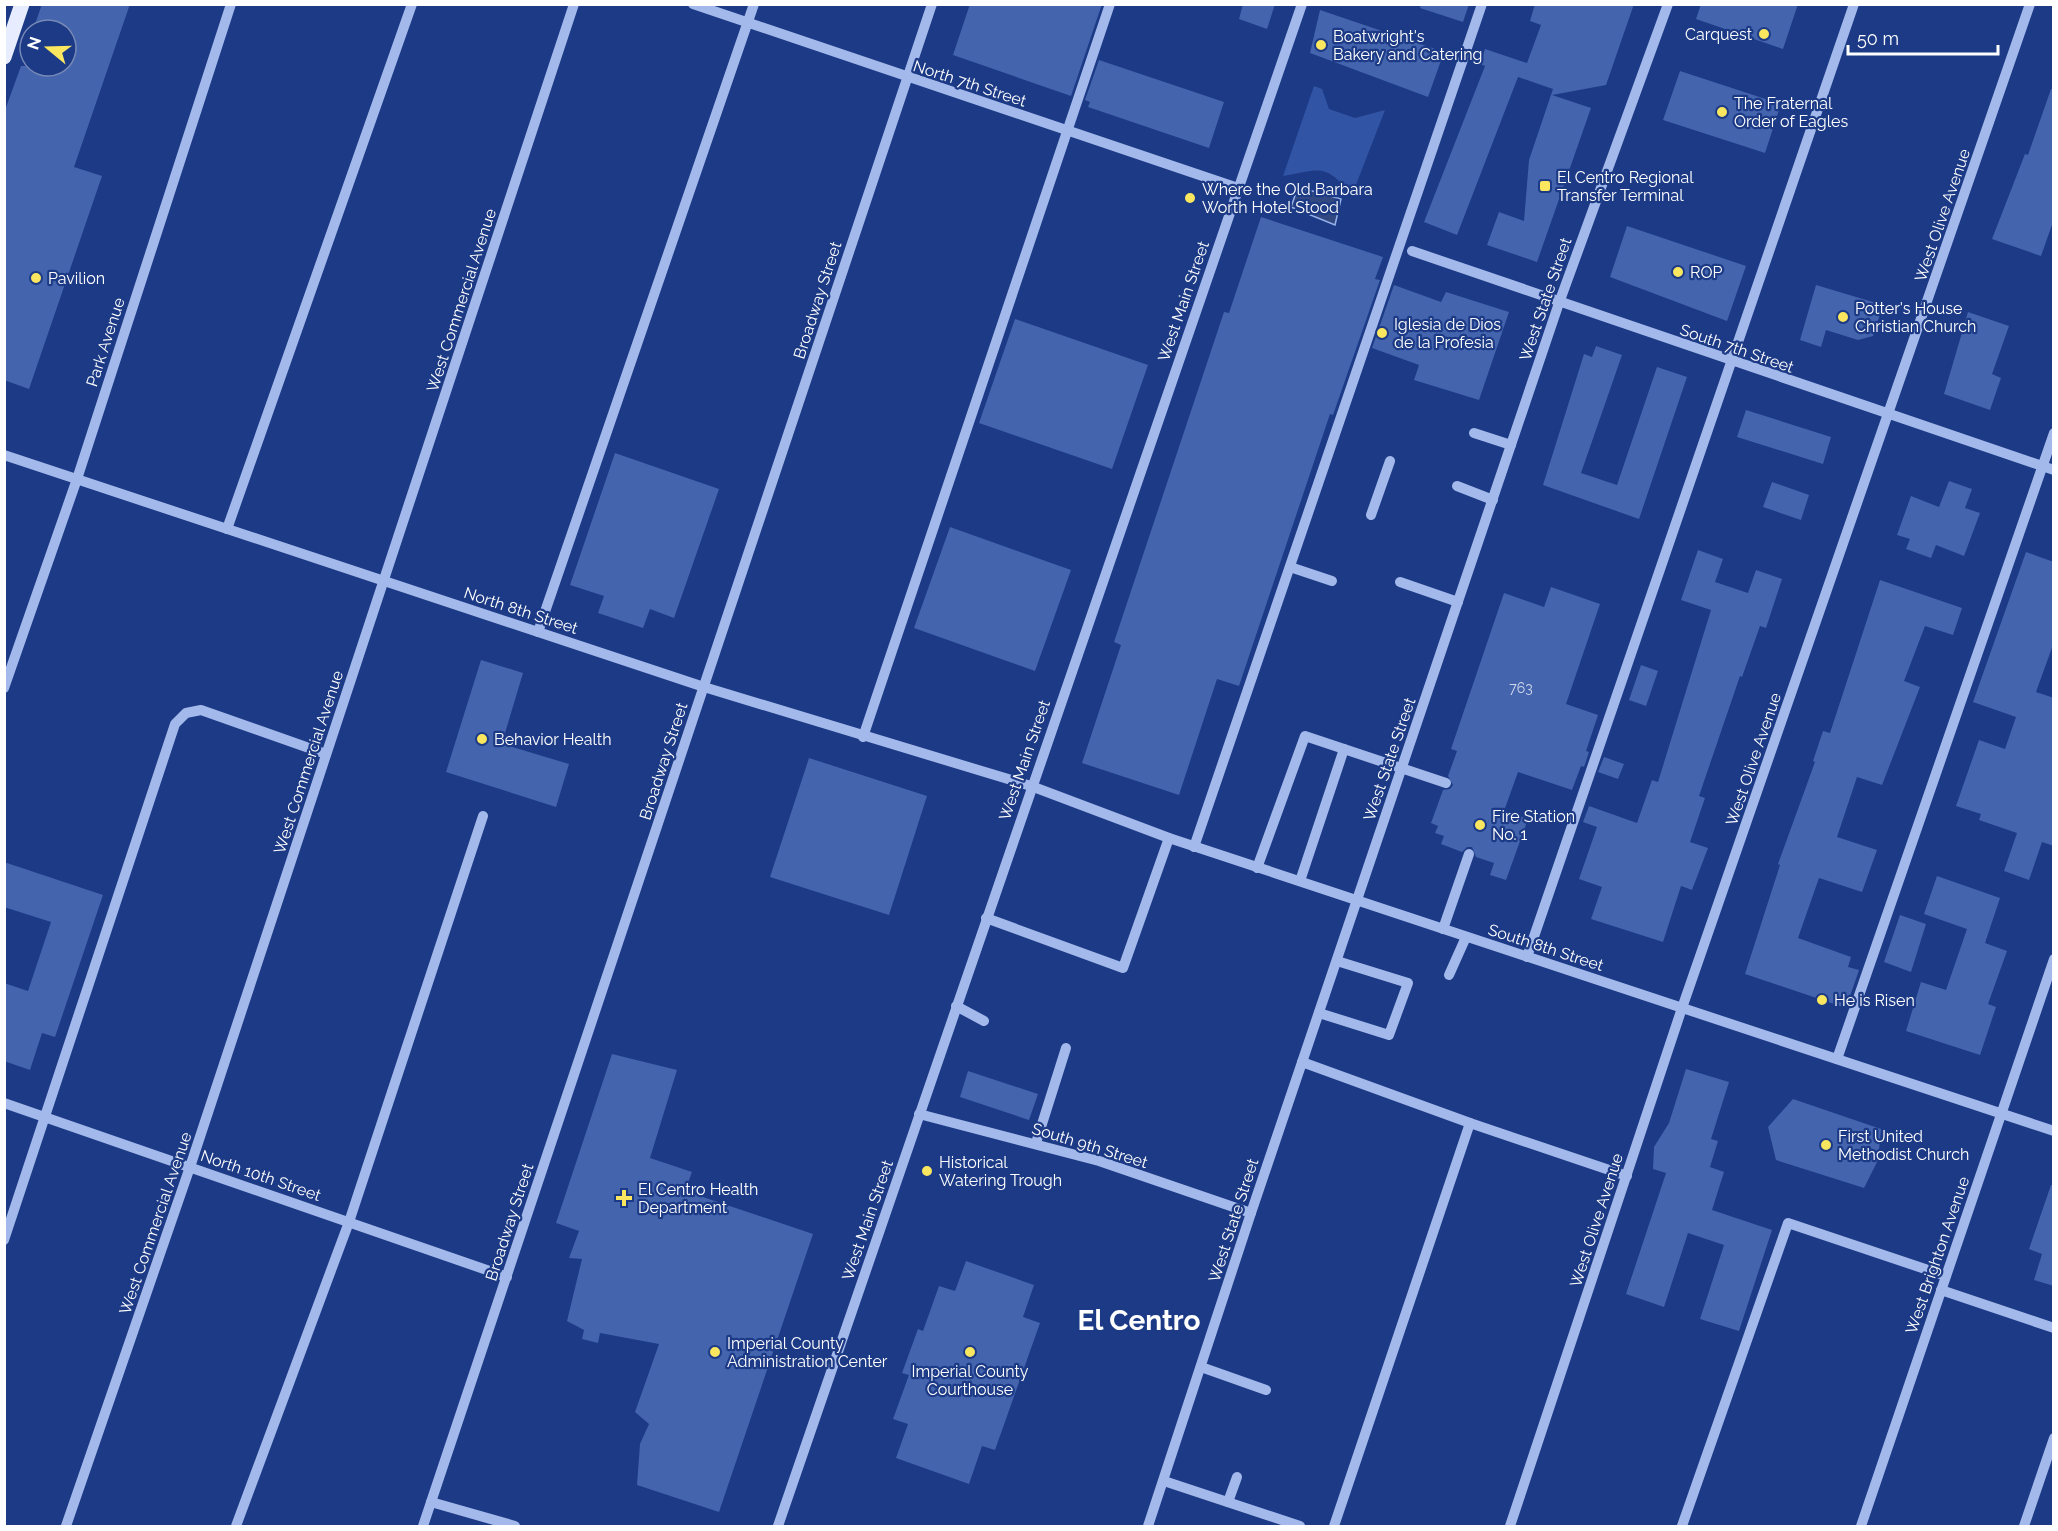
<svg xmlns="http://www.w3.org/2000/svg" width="2058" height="1531" viewBox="0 0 2058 1531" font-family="Raleway,sans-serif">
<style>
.green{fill:#3254a4}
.water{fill:#324880;stroke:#96b1ed;stroke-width:1.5}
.building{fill:#4464ae}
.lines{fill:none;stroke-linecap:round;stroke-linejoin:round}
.minor{stroke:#a3b9eb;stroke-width:10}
.major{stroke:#e7edfe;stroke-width:15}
.poi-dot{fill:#fbe660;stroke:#1c3a85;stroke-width:2}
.labels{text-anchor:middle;stroke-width:4.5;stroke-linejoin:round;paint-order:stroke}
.number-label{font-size:14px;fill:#d0d8eb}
.poi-label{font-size:16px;fill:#fff;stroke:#1c3a85;text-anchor:start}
.street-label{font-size:16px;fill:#fff;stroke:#1c3a85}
.town-label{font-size:28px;font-weight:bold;fill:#fff;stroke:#1c3a85}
</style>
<rect width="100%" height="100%" fill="#1c3a85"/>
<path class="green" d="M1314,86L1322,89L1329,109L1355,118L1385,110L1352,195C1325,163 1322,169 1283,176Z"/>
<polygon class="water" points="1298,187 1341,199 1335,225 1291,207"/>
<g class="building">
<polygon points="42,4 130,4 74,167 102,176 29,389 4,380 4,113 21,66 66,66 66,30 33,30"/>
<polygon points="970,4 1102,4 1071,96 953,55"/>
<polygon points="1243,4 1275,4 1267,29 1239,19"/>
<polygon points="1421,4 1469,4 1463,22 1420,8"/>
<polygon points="1535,4 1634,4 1606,85 1552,95 1591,108 1537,262 1487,245 1499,212 1524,221 1529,160 1553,89 1518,77 1457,235 1424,222 1485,66 1480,64 1485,49 1527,63 1541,25 1530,21"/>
<polygon points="1701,4 1798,4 1783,49 1696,19"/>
<polygon points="1320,10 1444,52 1428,97 1310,53"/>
<polygon points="1099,60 1224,102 1209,148 1088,107 1090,102 1085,100"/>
<polygon points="1680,71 1781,104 1765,153 1663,120"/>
<polygon points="2051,89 2054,89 2054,219 2041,256 1992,239 2025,154 2028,155"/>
<polygon points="1261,217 1383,257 1375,279 1380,280 1333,415 1330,414 1239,686 1217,679 1179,795 1082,763 1121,645 1114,642 1224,312 1229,313"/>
<polygon points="1627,226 1746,266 1727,321 1610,277"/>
<polygon points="1394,285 1441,302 1446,292 1509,312 1479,400 1414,380 1419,365 1372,348"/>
<polygon points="1816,285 1883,305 1873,336 1858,340 1826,330 1821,347 1800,340"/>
<polygon points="1968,312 2009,326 1992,374 2001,378 1990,410 1944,394"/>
<polygon points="1015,319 1148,365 1112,469 979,423"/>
<polygon points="1596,346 1622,355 1581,473 1617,485 1657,367 1687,377 1639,519 1543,485 1584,354 1592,357"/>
<polygon points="1746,410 1831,437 1823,464 1737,437"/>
<polygon points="615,453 719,489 674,618 650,609 643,628 598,613 604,596 570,585"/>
<polygon points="1949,481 1972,489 1965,508 1980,513 1964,556 1936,545 1931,558 1906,549 1910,539 1897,535 1911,496 1939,507"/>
<polygon points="1772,482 1809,495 1801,520 1763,507"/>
<polygon points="950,527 1071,570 1035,671 914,628"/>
<polygon points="1698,550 1723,559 1715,582 1748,593 1756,570 1782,579 1766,628 1760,626 1742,677 1740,676 1699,796 1705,798 1690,842 1708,848 1692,890 1681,886 1663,942 1591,919 1602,887 1579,879 1597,827 1583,822 1589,806 1637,823 1652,780 1658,782 1711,610 1681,600"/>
<polygon points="2026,552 2054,562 2054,642 2036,692 2054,698 2054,846 2042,842 2029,880 2004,871 2017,833 1979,820 1981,814 1956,806 1979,740 2005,749 2016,717 1973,702"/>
<polygon points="1880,580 1962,608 1953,635 1925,626 1904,681 1920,687 1882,785 1857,777 1837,837 1877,850 1862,892 1819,878 1798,938 1851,957 1848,967 1859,970 1846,1008 1745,974 1780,865 1778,864 1815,762 1813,761 1823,731 1830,733"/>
<polygon points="1551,587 1600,604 1566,704 1598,715 1586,751 1589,752 1584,767 1581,766 1572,790 1518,772 1504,811 1528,819 1506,880 1490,875 1494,863 1476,857 1472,847 1467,847 1462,852 1441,844 1444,836 1435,833 1438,826 1431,823 1443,790 1450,789 1453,785 1448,776 1457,751 1451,749 1504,593 1544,607"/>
<polygon points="481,660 523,673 505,733 509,746 569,764 556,807 446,772"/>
<polygon points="1641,665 1658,671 1646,706 1629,700"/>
<polygon points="1604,757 1624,764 1618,779 1598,772"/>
<polygon points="809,758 927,796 889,915 770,877"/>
<polygon points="4,862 103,895 55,1037 42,1033 30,1070 4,1061 4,983 28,991 51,922 4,907"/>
<polygon points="1937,876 2000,898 1985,943 2007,951 1988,1004 1996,1007 1980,1055 1906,1031 1921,982 1946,990 1967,929 1924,914"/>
<polygon points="1900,915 1926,924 1911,972 1884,962"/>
<polygon points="612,1054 677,1070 650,1158 692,1172 685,1191 813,1234 719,1512 637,1485 640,1444 649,1424 635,1412 659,1344 600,1333 598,1343 582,1339 584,1330 567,1321 582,1259 569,1258 579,1231 556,1223"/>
<polygon points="1686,1069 1729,1082 1711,1139 1718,1141 1710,1167 1724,1172 1712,1210 1772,1230 1739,1331 1700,1319 1724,1245 1688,1233 1664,1307 1626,1294 1666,1173 1653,1169 1654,1147 1669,1123"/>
<polygon points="968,1071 1038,1094 1029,1120 960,1097"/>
<polygon points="1793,1099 1881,1129 1878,1160 1864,1188 1776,1160 1768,1127"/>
<polygon points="2051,1185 2054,1185 2054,1286 2034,1280 2042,1254 2029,1249"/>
<polygon points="966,1261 1034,1285 1023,1317 1040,1323 995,1450 982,1446 969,1484 896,1458 908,1424 893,1419 909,1375 902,1373 918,1329 923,1331 939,1286 955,1291"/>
</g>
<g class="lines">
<g class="minor">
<polyline points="693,4 1238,188"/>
<polyline points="1412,251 2054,470"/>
<polyline points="1474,433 1511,445"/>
<polyline points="4,455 704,687 1031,786 1169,838 2054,1131"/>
<polyline points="1457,486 1493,500"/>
<polyline points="1371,515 1390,461"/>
<polyline points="227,529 412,4"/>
<polyline points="1290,567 1332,581"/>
<polyline points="1400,582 1458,602"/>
<polyline points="538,632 754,4"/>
<polyline points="4,688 77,479 231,4"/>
<polyline points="863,737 1110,4"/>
<polyline points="1194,847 1482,4"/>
<polyline points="1257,868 1305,736 1446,783"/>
<polyline points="1300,881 1344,749"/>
<polyline points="986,918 1123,968 1169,838"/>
<polyline points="1443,929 1469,854"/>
<polyline points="1527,957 1854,4"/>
<polyline points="1449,975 1466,937"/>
<polyline points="956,1006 984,1021"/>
<polyline points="1319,1013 1389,1035 1408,983 1337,961"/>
<polyline points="1837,1059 2054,433"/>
<polyline points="1302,1062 1470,1123"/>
<polyline points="4,1103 507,1277"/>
<polyline points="919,1114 1099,1161 1251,1213"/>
<polyline points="1036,1143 1066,1048"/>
<polyline points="4,1240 175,724 186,713 201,710 326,754"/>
<polyline points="1941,1290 2054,1328"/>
<polyline points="1201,1367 1266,1390"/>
<polyline points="1164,1481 1300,1526"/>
<polyline points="431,1502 515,1526"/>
<polyline points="1228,1502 1237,1477"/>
<polyline points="66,1526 190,1167 574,4"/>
<polyline points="236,1526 349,1222 483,816"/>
<polyline points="423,1526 932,4"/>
<polyline points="778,1526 1302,4"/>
<polyline points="1148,1526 1251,1213 1559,303 1668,4"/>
<polyline points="1334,1526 1470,1123 1627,1176"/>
<polyline points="1510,1526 1682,1008 2030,4"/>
<polyline points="1682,1526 1788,1223 1946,1276"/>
<polyline points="1861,1526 2054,959"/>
<polyline points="2024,1526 2054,1438"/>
</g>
<polyline class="major" points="4,57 22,4"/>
</g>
<g class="poi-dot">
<circle cx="1764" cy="34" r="6"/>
<circle cx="1321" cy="45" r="6"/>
<circle cx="1722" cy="112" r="6"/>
<rect x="1539" y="180" width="12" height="12" rx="3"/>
<circle cx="1190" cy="198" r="6"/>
<circle cx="1678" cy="272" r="6"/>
<circle cx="36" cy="278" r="6"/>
<circle cx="1843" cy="317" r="6"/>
<circle cx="1382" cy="333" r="6"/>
<circle cx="482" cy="739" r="6"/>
<circle cx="1480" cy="825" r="6"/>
<circle cx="1822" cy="1000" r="6"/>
<circle cx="1826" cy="1145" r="6"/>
<circle cx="927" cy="1171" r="6"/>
<path d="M621 1189h6v6h6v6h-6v6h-6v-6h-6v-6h6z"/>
<circle cx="715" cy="1352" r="6"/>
<circle cx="970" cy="1352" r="6"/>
</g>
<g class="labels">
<g class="number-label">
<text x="1521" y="693">763</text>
</g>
<g class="poi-label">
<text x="1752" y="40" text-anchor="end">Carquest</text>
<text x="1333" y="42">Boatwright's<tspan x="1333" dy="18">Bakery and Catering</tspan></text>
<text x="1734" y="109">The Fraternal<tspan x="1734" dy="18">Order of Eagles</tspan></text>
<text x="1557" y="183">El Centro Regional<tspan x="1557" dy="18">Transfer Terminal</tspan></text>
<text x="1202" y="195">Where the Old Barbara<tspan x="1202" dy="18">Worth Hotel Stood</tspan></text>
<text x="1690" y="278">ROP</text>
<text x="48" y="284">Pavilion</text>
<text x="1855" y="314">Potter's House<tspan x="1855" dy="18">Christian Church</tspan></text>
<text x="1394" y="330">Iglesia de Dios<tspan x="1394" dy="18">de la Profesia</tspan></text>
<text x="494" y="745">Behavior Health</text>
<text x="1492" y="822">Fire Station<tspan x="1492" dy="18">No. 1</tspan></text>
<text x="1834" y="1006">He is Risen</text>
<text x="1838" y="1142">First United<tspan x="1838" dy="18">Methodist Church</tspan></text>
<text x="939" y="1168">Historical<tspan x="939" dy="18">Watering Trough</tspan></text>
<text x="638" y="1195">El Centro Health<tspan x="638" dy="18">Department</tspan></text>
<text x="727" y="1349">Imperial County<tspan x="727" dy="18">Administration Center</tspan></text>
<text x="970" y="1377" text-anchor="middle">Imperial County<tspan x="970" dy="18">Courthouse</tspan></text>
</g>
<g class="street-label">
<text transform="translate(970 83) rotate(18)" y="6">North 7th Street</text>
<text transform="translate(1942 215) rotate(-71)" y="6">West Olive Avenue</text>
<text transform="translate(1545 299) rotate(-71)" y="6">West State Street</text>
<text transform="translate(461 300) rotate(-72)" y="6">West Commercial Avenue</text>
<text transform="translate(817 300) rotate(-72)" y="6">Broadway Street</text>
<text transform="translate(1183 301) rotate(-71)" y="6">West Main Street</text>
<text transform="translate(105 342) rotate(-72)" y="6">Park Avenue</text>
<text transform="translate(1737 348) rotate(19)" y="6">South 7th Street</text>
<text transform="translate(521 610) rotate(18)" y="6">North 8th Street</text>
<text transform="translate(1389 759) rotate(-71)" y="6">West State Street</text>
<text transform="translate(1753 759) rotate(-71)" y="6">West Olive Avenue</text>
<text transform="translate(1024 760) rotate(-71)" y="6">West Main Street</text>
<text transform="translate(663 761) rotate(-72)" y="6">Broadway Street</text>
<text transform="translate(308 762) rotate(-72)" y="6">West Commercial Avenue</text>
<text transform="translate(1546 947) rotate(18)" y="6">South 8th Street</text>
<text transform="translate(1090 1145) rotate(17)" y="6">South 9th Street</text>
<text transform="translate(261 1175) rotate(19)" y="6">North 10th Street</text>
<text transform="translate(867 1220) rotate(-71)" y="6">West Main Street</text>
<text transform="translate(1233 1220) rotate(-72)" y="6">West State Street</text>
<text transform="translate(1596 1220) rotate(-72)" y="6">West Olive Avenue</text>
<text transform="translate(509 1222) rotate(-72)" y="6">Broadway Street</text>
<text transform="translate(155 1223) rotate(-71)" y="6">West Commercial Avenue</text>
<text transform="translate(1937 1255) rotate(-71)" y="6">West Brighton Avenue</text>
</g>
<g class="town-label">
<text x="1139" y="1330">El Centro</text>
</g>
</g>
<rect width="2058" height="1531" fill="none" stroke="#ffffff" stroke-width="12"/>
<g transform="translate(48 48) rotate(289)"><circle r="28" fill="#1c3a85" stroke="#7789b6" stroke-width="1.5"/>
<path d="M0-4.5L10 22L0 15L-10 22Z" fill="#fbe660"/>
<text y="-9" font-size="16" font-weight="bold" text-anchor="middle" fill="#ffffff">N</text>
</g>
<path d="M1848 45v9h150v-9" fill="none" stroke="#ffffff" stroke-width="3"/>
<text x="1857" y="45" font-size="18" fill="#ffffff" stroke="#1c3a85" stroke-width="4.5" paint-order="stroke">50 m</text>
</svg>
